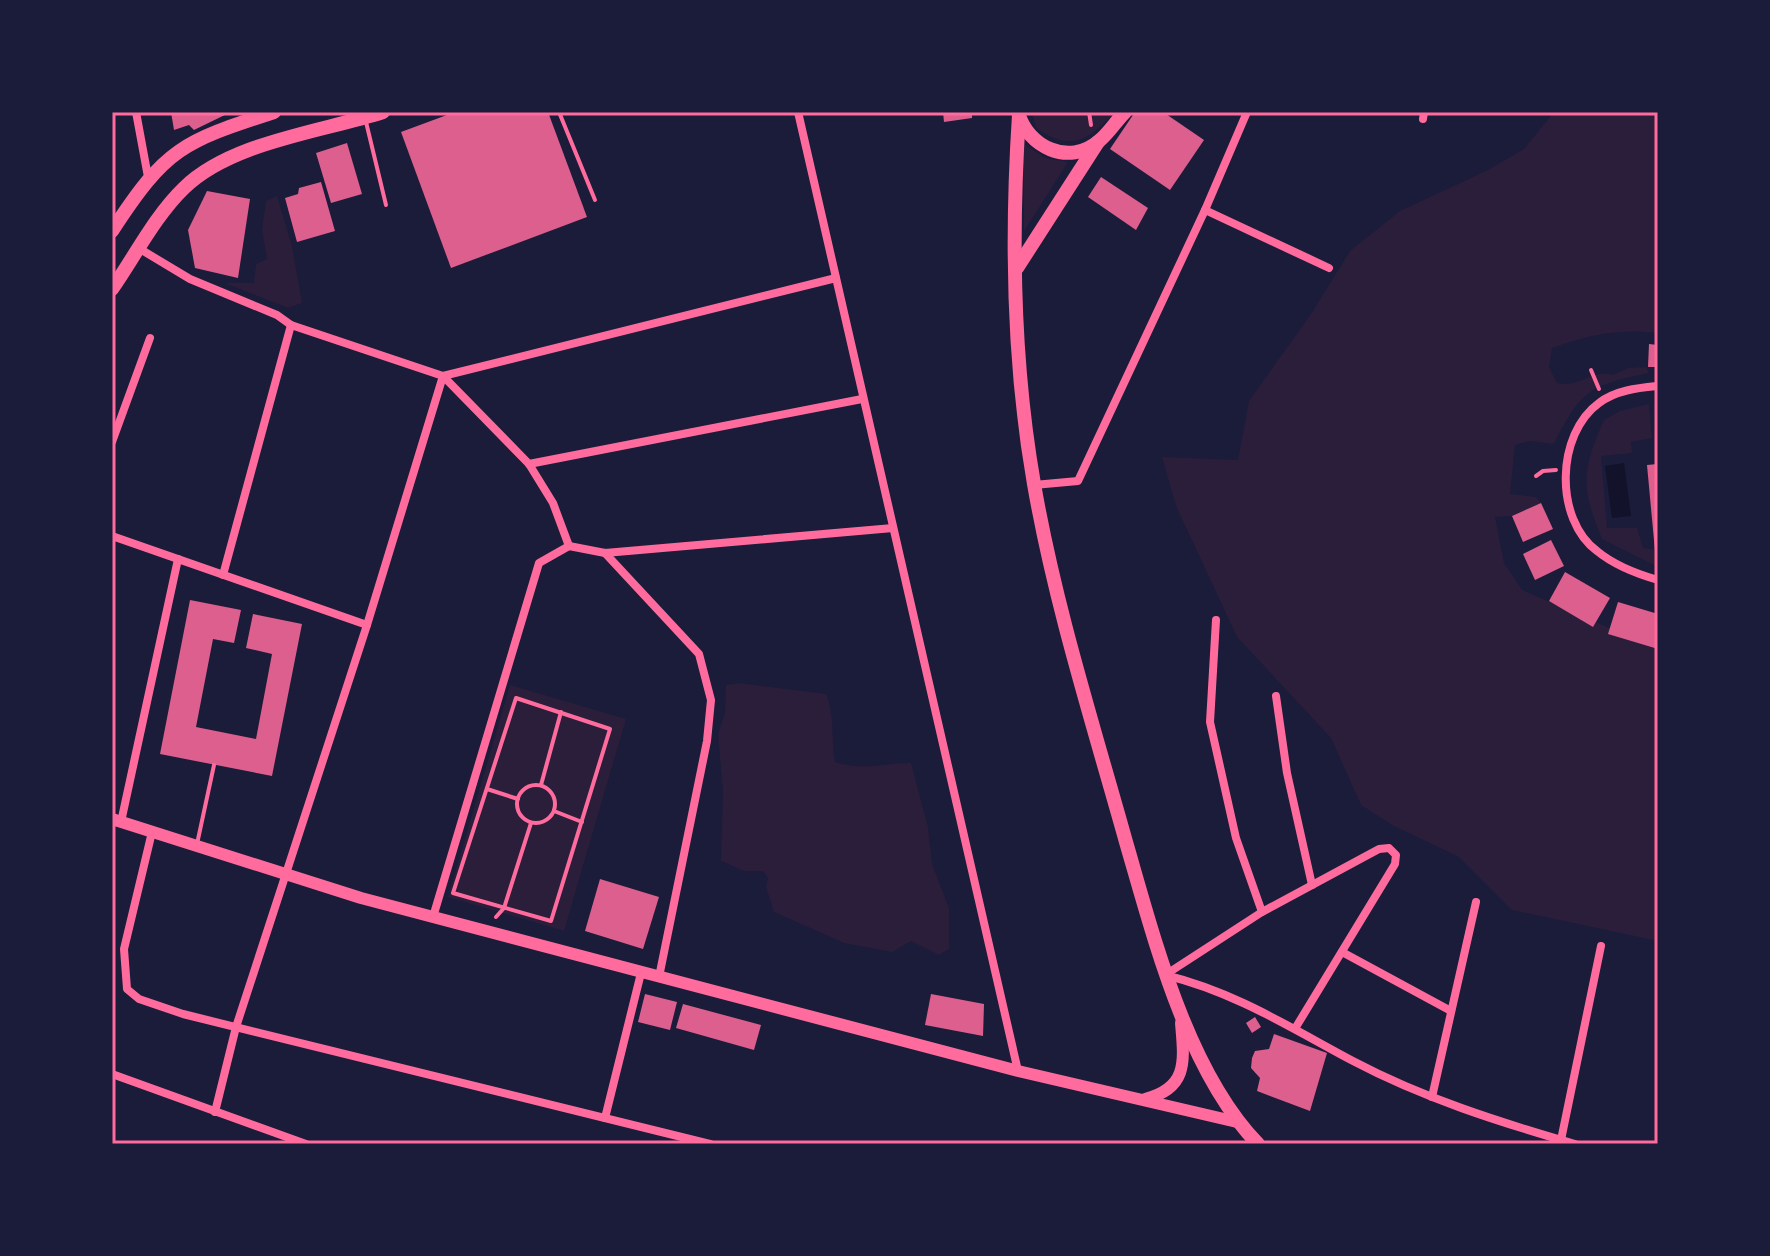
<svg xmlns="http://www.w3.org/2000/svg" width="1770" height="1256" viewBox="0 0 1770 1256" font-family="'Source Sans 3',sans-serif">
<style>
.green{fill:#2a1e3b}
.water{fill:#12122b}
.building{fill:#dd5f8e}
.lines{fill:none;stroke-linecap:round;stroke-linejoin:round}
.path{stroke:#ff6b9d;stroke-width:4}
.service{stroke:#ff6b9d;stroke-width:4}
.minor{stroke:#ff6b9d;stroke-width:8}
.secondary{stroke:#ff6b9d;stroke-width:12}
.primary{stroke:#ff6b9d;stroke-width:14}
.trunk{stroke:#ff6b9d;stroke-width:14}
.neatline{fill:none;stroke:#ff6b9d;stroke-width:3}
</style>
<rect width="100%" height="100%" fill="#1b1b3a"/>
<g class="green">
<path d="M1032,112H1115C1088,140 1072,153 1036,128Z"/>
<path d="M1554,112H1658V333C1619,328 1588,335 1552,348L1549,367L1557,383C1578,389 1592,369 1613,375L1628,368L1646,367L1649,373C1590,385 1581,390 1554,444L1530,441L1515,445L1510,494L1536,497L1541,503L1512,516L1495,517L1504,563L1522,590L1612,629L1658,643V941L1512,910L1459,857L1394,826L1361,805L1331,738L1237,637L1176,506L1162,457L1238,460L1249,401L1311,314L1350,251L1400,211L1486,171L1524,149Z"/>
<polygon points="1024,144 1045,158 1068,162 1024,231"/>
<polygon points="277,196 292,246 302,303 288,308 225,283 254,283 256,264 267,259 262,230 266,201"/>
<path d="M1649,404L1652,438L1631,442L1632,453L1601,456L1607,528H1637L1643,548L1658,550V567L1602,539C1581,487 1581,472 1604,420L1620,411Z"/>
<path d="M739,683L826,694C835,715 831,740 835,762C861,771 884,763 911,763L928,827L932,864L949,908V949L939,955L911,941L892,952L844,943L774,912L766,887L768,878L763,871H744L721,861L723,791L718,734L725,713L726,685Z"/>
<polygon points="510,685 626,719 564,931 448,897"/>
</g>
<polygon class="water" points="1624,463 1631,516 1612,518 1605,466"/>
<g class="building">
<polygon points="171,112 231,112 194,130 189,125 174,130"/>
<polygon points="455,112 548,112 587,217 451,268 401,132"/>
<polygon points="943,112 972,112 972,118 944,122"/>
<polygon points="1135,112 1163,112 1204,140 1170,190 1110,149"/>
<polygon points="347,143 362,194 331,203 316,153"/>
<polygon points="1101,177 1148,208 1136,230 1088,197"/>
<polygon points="321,182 335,231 297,242 285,198 298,194 299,188"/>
<polygon points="207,191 250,199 238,278 195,268 188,230"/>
<polygon points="1649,344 1658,345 1658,367 1648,367"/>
<polygon points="1658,464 1658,550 1655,551 1647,465"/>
<polygon points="1541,503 1553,529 1523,542 1512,516"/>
<polygon points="1551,540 1564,566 1535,580 1523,554"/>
<polygon points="1565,572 1610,598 1593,627 1549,601"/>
<polygon points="190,600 241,610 234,643 213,639 196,727 256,739 272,654 246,648 253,614 302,624 272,776 160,754"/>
<polygon points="1618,602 1658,614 1658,649 1608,634"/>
<polygon points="600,879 659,897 643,949 585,931"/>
<polygon points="645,994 677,1002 670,1030 638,1022"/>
<polygon points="931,994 984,1004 983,1036 925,1025"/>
<polygon points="683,1004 761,1025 754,1050 676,1028"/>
<polygon points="1255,1017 1261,1027 1252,1033 1246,1023"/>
<polygon points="1274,1034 1327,1053 1310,1111 1257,1091 1260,1078 1251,1068 1252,1058 1255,1051 1269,1049"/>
</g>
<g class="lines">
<g class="path">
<polyline points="1089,112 1091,125"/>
<polyline points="1591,370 1599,389"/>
<polyline points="1536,476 1543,471 1556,470"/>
<polygon points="516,698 610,729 551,921 453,893"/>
<polyline points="541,785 561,712"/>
<circle cx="536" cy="804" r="19"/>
<polyline points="487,789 518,799"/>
<polyline points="554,811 582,822"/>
<polyline points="496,917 504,908 531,823"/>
</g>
<g class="service">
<polyline points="559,112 595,200"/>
<polyline points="366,122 386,205"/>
<polyline points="197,844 214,765"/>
</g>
<g class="minor">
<polyline points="136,112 148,177"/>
<polyline points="798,112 1018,1071"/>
<polyline points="1423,119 1424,112"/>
<polyline points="1205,210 1329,268"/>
<polyline points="140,249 190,279 277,315 291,325 443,376 529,464 553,503 569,546"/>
<path d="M1658,386C1638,388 1616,390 1599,403C1556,434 1554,519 1597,551C1614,565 1637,574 1658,580"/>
<polyline points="112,442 150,338"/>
<polyline points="529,464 862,399"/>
<polyline points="1034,485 1078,481 1205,210 1247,112"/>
<polyline points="112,536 367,625"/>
<polyline points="605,553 699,654 711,700 707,741 659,977"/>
<polyline points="223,575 291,325"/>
<polyline points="1216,620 1210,722 1236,838 1262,912"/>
<polyline points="1276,696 1287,773 1312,885"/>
<polyline points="121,822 178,559"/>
<polyline points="152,832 124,949 127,989 139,999 183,1014 710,1144"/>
<polyline points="433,917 539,563 569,546 605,553 893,528"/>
<polyline points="1342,952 1451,1011"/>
<polyline points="1165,975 1262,912 1379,849 1389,848 1396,855 1395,864 1296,1027"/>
<path d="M1165,975C1235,992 1291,1028 1353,1061C1423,1098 1499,1122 1575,1144"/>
<polyline points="112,1074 306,1144"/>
<polyline points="1432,1097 1476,902"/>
<polyline points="215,1112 236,1027 367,625 443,376 836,278"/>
<polyline points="605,1118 641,973"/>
<polyline points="1561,1140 1601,946"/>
</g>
<g class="secondary">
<polyline points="112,819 361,898 1018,1071 1237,1122"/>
<path d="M1145,1099C1189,1088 1184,1060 1181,1023"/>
</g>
<g class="primary">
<path d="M1019,115C1011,237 1013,364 1034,484C1055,605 1093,724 1126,842C1154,938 1187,1071 1258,1144"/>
<polyline points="1017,268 1098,142"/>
</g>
<g class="trunk">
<path d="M1018,112C1027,147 1069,167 1099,141C1109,133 1116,121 1125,112"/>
<path d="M112,231C166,148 182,142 274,112"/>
<path d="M112,289C135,256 155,216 184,188C231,142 321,132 383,112"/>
</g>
</g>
<rect width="1770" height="1256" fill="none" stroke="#1b1b3a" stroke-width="228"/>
<rect x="114" y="114" width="1542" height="1028" class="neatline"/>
</svg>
